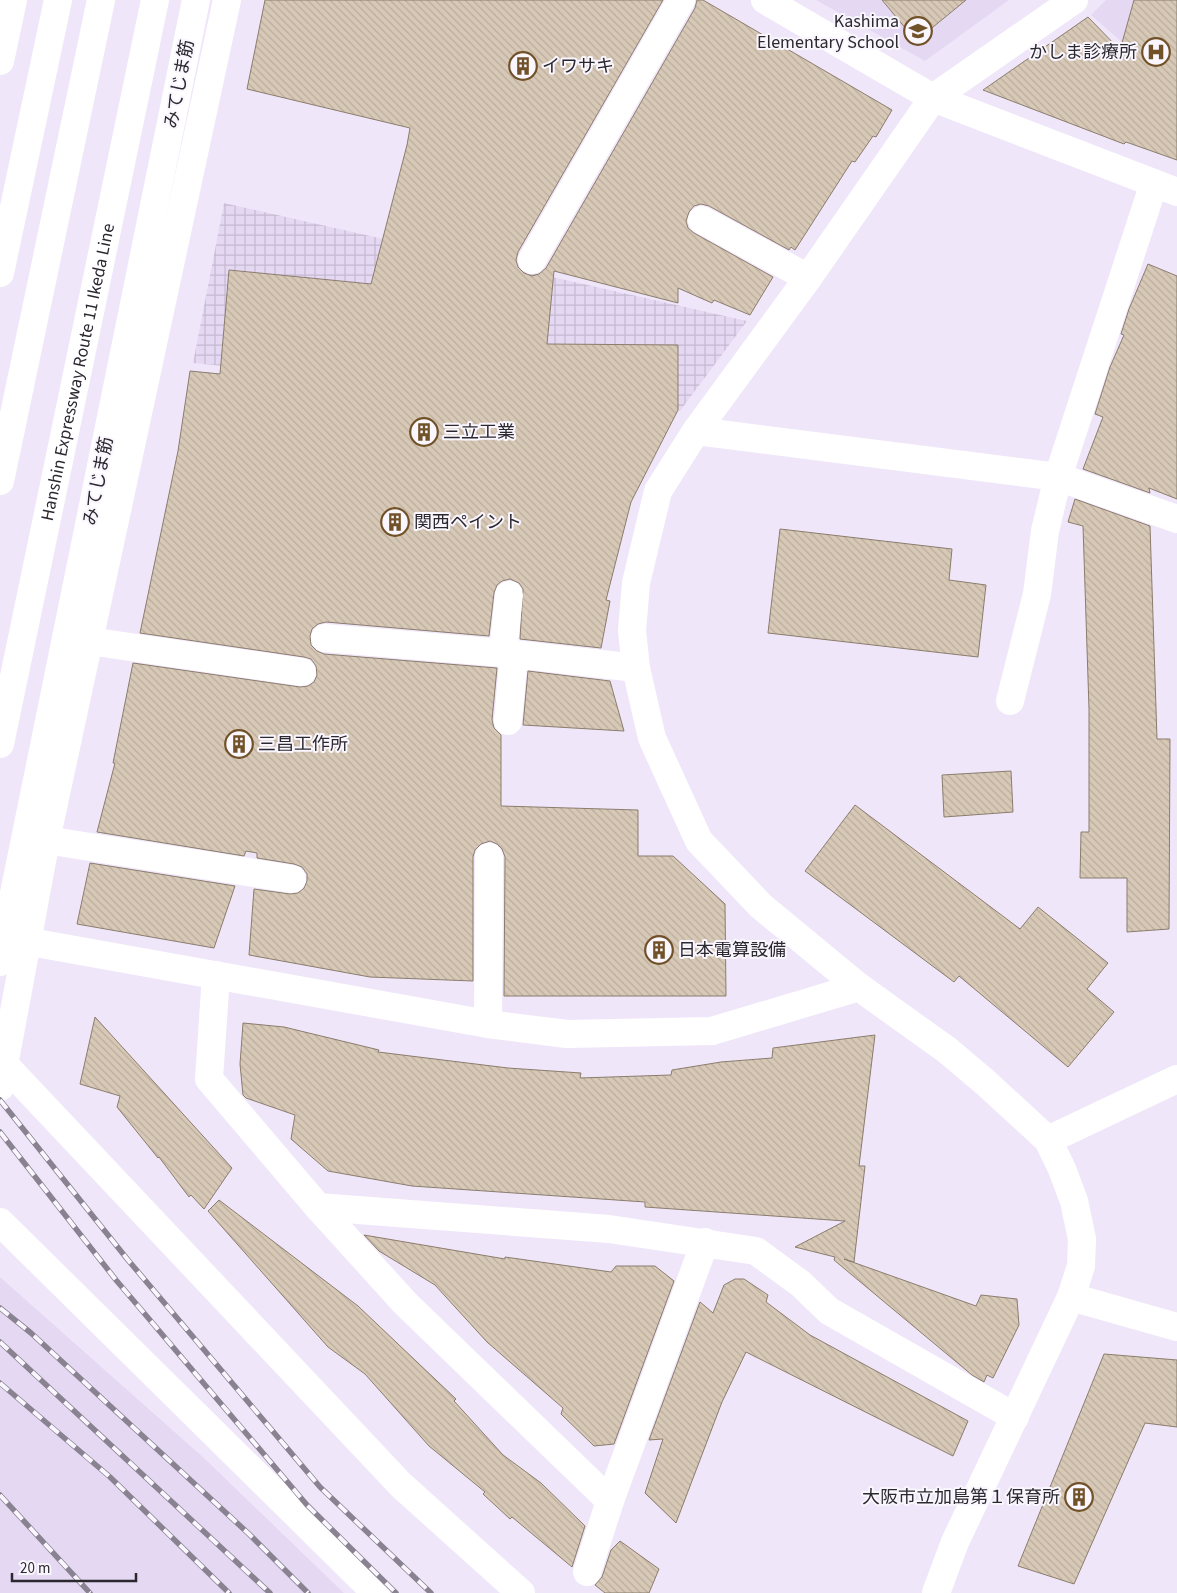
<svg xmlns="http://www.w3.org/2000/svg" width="1177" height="1593" viewBox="0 0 1177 1593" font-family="'Source Sans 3','Noto Sans JP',sans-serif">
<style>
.built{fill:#e5d8f3}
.industrial{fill:url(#industrial-grid)}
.building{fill:url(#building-back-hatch);stroke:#8b7d6d}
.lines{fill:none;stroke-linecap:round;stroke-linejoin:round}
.minor{stroke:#fff;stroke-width:28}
.major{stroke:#fff;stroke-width:28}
.highway{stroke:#fff;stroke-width:28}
.rail-casing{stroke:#898290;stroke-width:5.5}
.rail{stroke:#faf6fe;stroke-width:4;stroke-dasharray:11;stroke-linecap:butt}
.labels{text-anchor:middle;stroke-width:4;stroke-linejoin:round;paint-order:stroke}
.poi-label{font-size:18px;fill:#2c2830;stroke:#faf6fe;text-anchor:start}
.street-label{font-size:18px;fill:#2c2830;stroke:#faf6fe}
</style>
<defs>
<pattern id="industrial-grid" width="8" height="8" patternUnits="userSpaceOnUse" patternTransform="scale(1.25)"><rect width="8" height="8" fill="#e5d8f3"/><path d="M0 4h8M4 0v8" fill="none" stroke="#c5b9d1"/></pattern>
<pattern id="building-back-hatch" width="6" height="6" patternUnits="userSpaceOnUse" patternTransform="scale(1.25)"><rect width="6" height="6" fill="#d8c9b7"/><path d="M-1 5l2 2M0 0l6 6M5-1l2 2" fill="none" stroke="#baad9e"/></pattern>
</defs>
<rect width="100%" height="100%" fill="#f0e6fa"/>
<g class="built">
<polygon points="816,0 1009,0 925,61"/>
<polygon points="1106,0 1177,0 1177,90 1091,15"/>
<polygon points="0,1277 205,1459 344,1593 0,1593"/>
</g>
<polygon class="industrial" points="224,203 747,321 680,411 193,363"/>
<g class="building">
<polygon points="265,0 663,0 518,252 516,260 518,267 524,273 532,276 539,274 546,268 695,8 697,0 703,0 892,110 876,137 873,136 855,162 852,161 795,250 791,247 789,250 709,206 701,204 694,206 689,212 686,221 688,228 694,233 773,277 750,315 714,300 712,303 678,288 678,303 554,271 547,344 678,345 678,410 631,502 606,600 610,601 601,648 520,639 523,589 519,583 510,579 502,581 497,585 494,593 489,636 326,622 318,624 312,629 310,636 311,645 317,651 324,654 497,668 492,720 494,728 501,735 501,806 638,810 638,856 673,856 725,904 726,996 504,996 505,857 502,849 497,844 490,841 481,844 475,850 473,857 473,981 370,977 249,955 254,889 290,894 298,893 304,888 307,881 307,874 302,867 294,864 257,858 257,853 246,851 244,856 97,832 115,763 113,763 133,663 300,687 308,686 314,682 317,675 316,666 311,659 304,657 140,633 178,451 190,371 220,374 229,270 371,284 407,145 410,128 247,89"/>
<polygon points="882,0 966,0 916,41"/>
<polygon points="1134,0 1177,0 1177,160 1126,142 1124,144 983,90 1088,17 1120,50"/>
<polygon points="1148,264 1177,276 1177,499 1149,488 1150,493 1083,469 1103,417 1095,414 1110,367 1124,335 1121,334 1129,309"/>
<polygon points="1075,499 1150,526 1157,739 1170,739 1169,929 1127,932 1127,878 1080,878 1081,832 1089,832 1089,709 1083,526 1068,522"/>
<polygon points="780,529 952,549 949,580 986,585 978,657 768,633"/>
<polygon points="528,671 610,681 624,731 523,725"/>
<polygon points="1011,771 1013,812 944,817 942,775"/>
<polygon points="855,805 1020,929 1038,907 1108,963 1087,989 1114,1012 1068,1067 959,976 954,982 805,871"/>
<polygon points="90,863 235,886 214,948 77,924"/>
<polygon points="95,1017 232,1168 204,1209 191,1195 189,1197 159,1157 158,1158 117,1107 120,1096 80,1084"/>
<polygon points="243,1023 284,1027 379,1050 378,1052 508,1068 581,1073 580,1078 671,1075 672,1070 721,1062 772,1058 773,1048 875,1035 859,1166 865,1166 854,1262 844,1259 976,1306 981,1295 1017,1299 1019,1325 993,1378 987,1375 984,1382 972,1375 834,1260 835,1257 795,1247 845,1221 645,1207 645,1202 412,1186 328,1171 291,1139 295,1115 246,1098 243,1095 240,1064"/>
<polygon points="219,1200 358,1306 456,1399 454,1401 503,1455 541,1483 585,1526 572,1567 512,1517 510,1519 483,1494 485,1492 429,1446 365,1374 328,1347 208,1211"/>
<polygon points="364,1235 505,1259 505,1257 611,1272 616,1266 655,1266 674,1281 614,1444 594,1446 561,1414 563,1408 487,1342 435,1285 379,1251"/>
<polygon points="735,1279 744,1279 768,1295 766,1302 810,1335 968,1421 953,1456 746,1352 722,1402 676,1523 645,1493 663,1439 649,1440 700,1302 713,1313 724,1285"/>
<polygon points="1104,1354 1177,1360 1177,1427 1145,1423 1074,1584 1018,1566"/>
<polygon points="620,1541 659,1569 649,1593 605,1593 595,1585 602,1577 611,1550"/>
</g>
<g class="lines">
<g class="minor">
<polyline points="765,0 933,98 1177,192"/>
<polyline points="0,61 13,0"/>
<polyline points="702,220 808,278"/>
<polyline points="532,260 681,0"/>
<polyline points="696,431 1058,477 1177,519"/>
<polyline points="325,638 514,654 636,668"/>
<polyline points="89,641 302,672"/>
<polyline points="503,653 509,595"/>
<polyline points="1010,701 1037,594 1045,531 1058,477 1154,183"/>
<polyline points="508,721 514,654"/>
<polyline points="46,840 292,879"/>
<polyline points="8,938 488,1024 567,1034 712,1031 859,987"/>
<polyline points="216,975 209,1079 318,1207 609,1229 756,1251 801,1284 829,1311 1015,1417"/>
<polyline points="488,1024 489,857"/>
<polyline points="4,1064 401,1485 521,1593"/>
<polyline points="0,1087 46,840 227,0"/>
<polyline points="1048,1140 1177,1079"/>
<polyline points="318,1207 405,1303 610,1501 587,1572"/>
<polyline points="0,1222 376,1593"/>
<polyline points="1071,1297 1177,1327"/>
<polyline points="610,1501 705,1242"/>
<polyline points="936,1593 955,1542 1071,1297 1081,1266 1082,1239 1074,1201 1062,1169 1048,1140 986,1083 947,1050 859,987 761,906 699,841 652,738 636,668 632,631 636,583 658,491 696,431 808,278 933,98 1074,0"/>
</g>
<g class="major">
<polyline points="0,273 58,0"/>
<polyline points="0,962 196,0"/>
</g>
<g class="highway">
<polyline points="0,481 101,0"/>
<path id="s1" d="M0,744L155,0"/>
</g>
<defs>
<g id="rail">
<polyline points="0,1100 128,1260 320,1487 431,1593"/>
<polyline points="0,1132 116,1280 307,1505 396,1593"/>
<polyline points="0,1308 31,1333 249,1534 308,1593"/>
<polyline points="0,1342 270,1593"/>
<polyline points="0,1383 110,1477 229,1593"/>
<polyline points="0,1495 90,1593"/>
</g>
</defs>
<use href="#rail" class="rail-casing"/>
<use href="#rail" class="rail"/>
</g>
<defs>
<symbol id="school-ring" viewBox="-11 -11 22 22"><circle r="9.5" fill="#faf6fe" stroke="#715127" stroke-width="1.5"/><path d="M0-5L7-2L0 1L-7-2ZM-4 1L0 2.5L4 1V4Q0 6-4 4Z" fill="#715127"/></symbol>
<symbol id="hospital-ring" viewBox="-11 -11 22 22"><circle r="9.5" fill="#faf6fe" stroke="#715127" stroke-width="1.5"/><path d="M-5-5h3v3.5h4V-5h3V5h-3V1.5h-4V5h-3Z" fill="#715127"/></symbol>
<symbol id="building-ring" viewBox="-11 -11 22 22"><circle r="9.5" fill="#faf6fe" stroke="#715127" stroke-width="1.5"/><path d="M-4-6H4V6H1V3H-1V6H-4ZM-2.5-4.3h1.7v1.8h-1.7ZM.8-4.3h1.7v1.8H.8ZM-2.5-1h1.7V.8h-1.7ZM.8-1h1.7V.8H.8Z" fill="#715127"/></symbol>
</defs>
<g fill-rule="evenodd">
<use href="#school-ring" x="902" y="15" width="32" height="32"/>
<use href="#hospital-ring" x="1140" y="36" width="32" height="32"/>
<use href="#building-ring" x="507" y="50" width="32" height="32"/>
<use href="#building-ring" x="408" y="416" width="32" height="32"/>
<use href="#building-ring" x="379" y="506" width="32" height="32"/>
<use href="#building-ring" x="223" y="728" width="32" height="32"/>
<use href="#building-ring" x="643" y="934" width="32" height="32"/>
<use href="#building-ring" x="1063" y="1481" width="32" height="32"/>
</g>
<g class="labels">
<g class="poi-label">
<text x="899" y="27" text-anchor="end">Kashima<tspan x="899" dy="21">Elementary School</tspan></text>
<text x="1137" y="58" text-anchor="end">かしま診療所</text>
<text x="542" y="72">イワサキ</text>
<text x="443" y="438">三立工業</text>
<text x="414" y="528">関西ペイント</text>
<text x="258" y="750">三昌工作所</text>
<text x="678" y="956">日本電算設備</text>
<text x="1060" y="1503" text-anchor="end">大阪市立加島第１保育所</text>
</g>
<g class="street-label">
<text transform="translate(179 84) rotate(-79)" y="6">みてじま筋</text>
<text dy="6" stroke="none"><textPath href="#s1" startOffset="380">Hanshin Expressway Route 11 Ikeda Line</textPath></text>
<text transform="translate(98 481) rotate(-79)" y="6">みてじま筋</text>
</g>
</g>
<path d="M12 1573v8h124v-8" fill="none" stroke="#2c2830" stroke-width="2.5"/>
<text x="20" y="1573" font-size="15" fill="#2c2830" stroke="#faf6fe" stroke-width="4" paint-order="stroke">20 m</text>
</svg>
